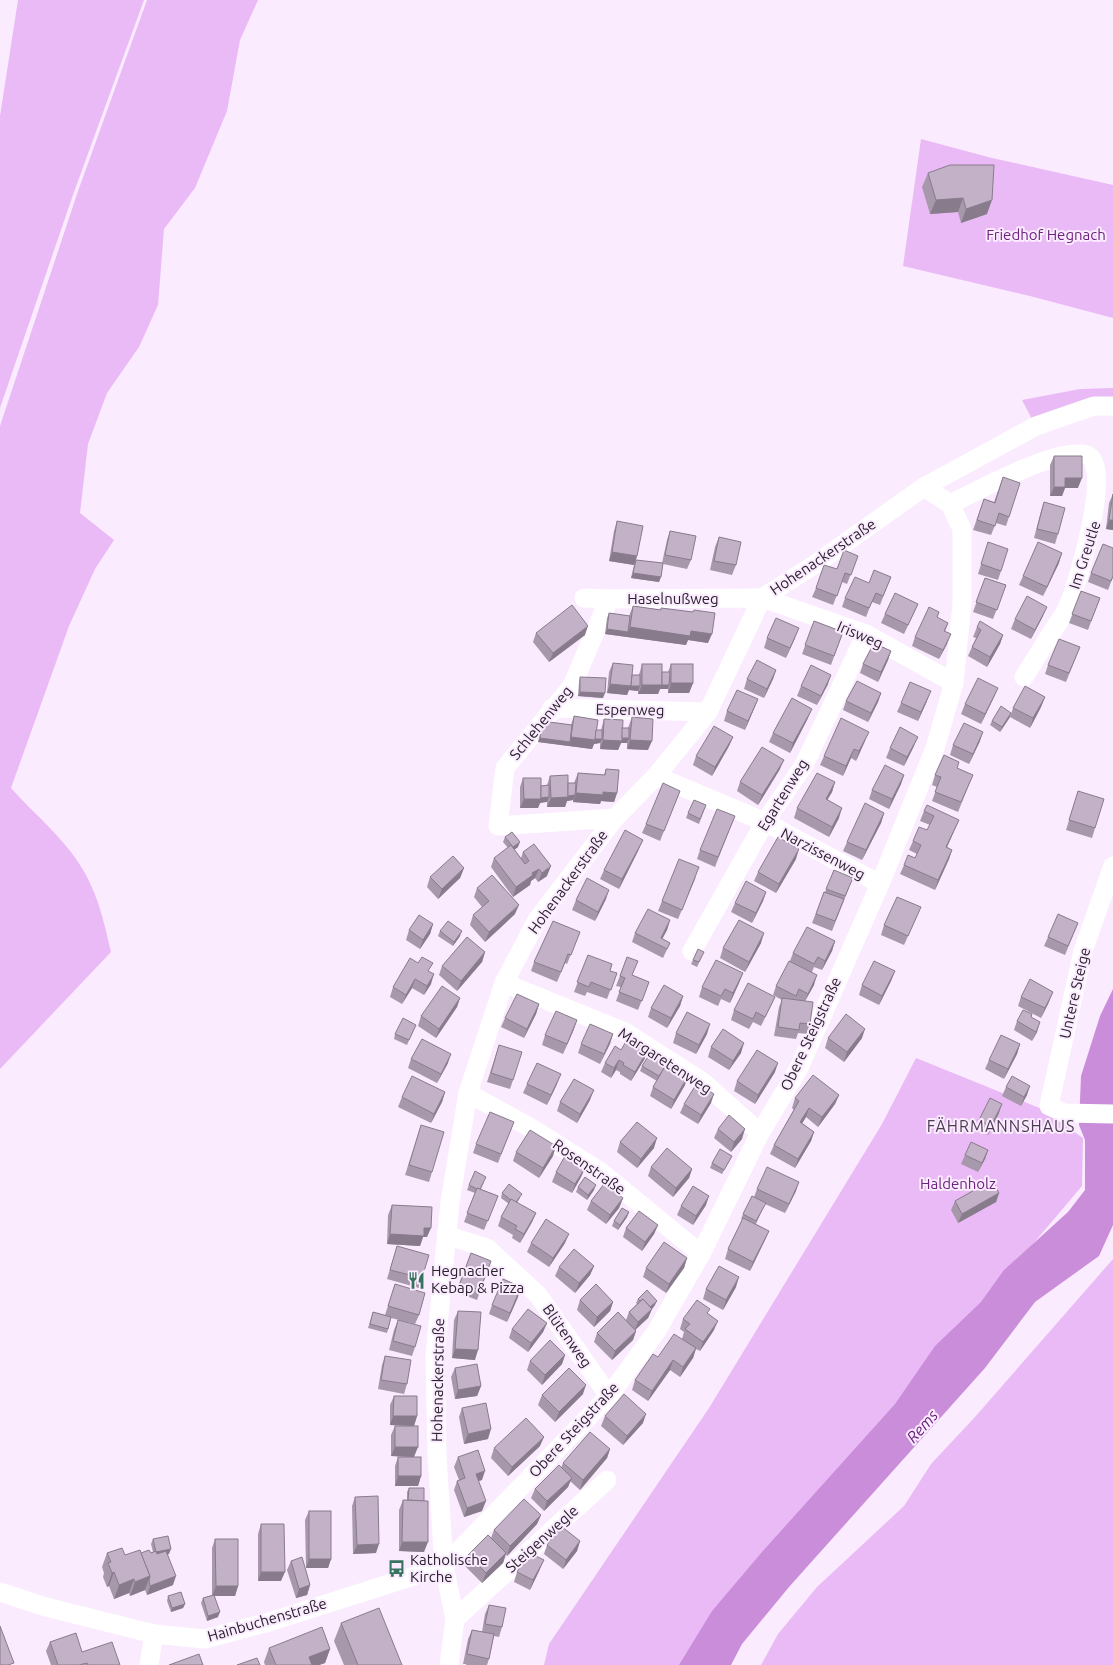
<svg xmlns="http://www.w3.org/2000/svg" width="1113" height="1665" viewBox="0 0 1113 1665" font-family="Ubuntu,sans-serif">
<style>
.green{fill:#eabaf6}
.water{fill:#ca8dd9}
.lines{fill:none;stroke-linecap:round;stroke-linejoin:round}
.minor{stroke:#fff;stroke-width:19}
.wall{fill:#a898ac}
.shaded-wall{fill:#887c8c}
.building{fill:#c3b1c8;stroke:#887c8c}
.labels{text-anchor:middle;stroke-width:4;stroke-linejoin:round;paint-order:stroke}
.park-label{font-size:15px;fill:#6d247e;stroke:#fbebff}
.street-label{font-size:15px;fill:#29222b;stroke:#fbebff}
.poi-label{font-size:15px;fill:#29222b;stroke:#fbebff;text-anchor:start}
.neighbourhood-label{font-size:16px;letter-spacing:1px;fill:#4c3d50;stroke:#fbebff}
.water-label{font-size:16px;font-style:italic;fill:#661d77;stroke:#fbebff}
</style>
<rect width="100%" height="100%" fill="#fbebff"/>
<g class="green">
<polygon points="18,0 144,0 74,192 0,408 0,116"/>
<path d="M147,0H258L240,40L227,111L195,188L164,229L158,305L139,347L107,393L88,444L80,513L114,540L95,569L69,626L11,788C36,816 68,841 86,875C99,899 105,926 111,952L0,1069V426L77,194Z"/>
<polygon points="921,139 992,158 1113,185 1113,318 1030,296 903,266"/>
<polygon points="1113,388 1113,401 1034,423 1022,400 1080,389"/>
<polygon points="916,1058 1042,1109 1083,1138 1082,1186 960,1330 691,1665 544,1665 549,1644 709,1408 882,1124"/>
<polygon points="1113,1259 1113,1665 761,1665 778,1634 817,1587 904,1506 931,1464 975,1417"/>
</g>
<polygon class="water" points="1113,989 1113,1225 1099,1256 1035,1302 985,1368 789,1587 742,1644 731,1665 679,1665 712,1611 762,1552 895,1404 935,1346 981,1302 1004,1270 1068,1212 1085,1190 1085,1140 1079,1125 1081,1076 1100,1016"/>
<g class="lines">
<g class="minor">
<path d="M950,504C980,490 1056,447 1087,455C1113,465 1078,583 1068,606C1065,614 1059,621 1054,629C1044,645 1034,661 1024,677"/>
<polyline points="584,598 609,599 762,598 866,634 954,683"/>
<polyline points="609,599 572,686 505,768 498,826 615,818"/>
<polyline points="552,708 708,712"/>
<polyline points="656,776 765,822 880,884"/>
<polyline points="1113,866 1083,951 1049,1106 1064,1113 1113,1114"/>
<polyline points="692,951 765,822 804,765 866,634"/>
<polyline points="504,983 625,1032 703,1082 760,1133"/>
<polyline points="468,1093 533,1129 601,1172 701,1254"/>
<polyline points="446,1235 487,1248 538,1295 609,1396"/>
<polyline points="0,1592 46,1607 154,1634 205,1639 269,1622 439,1568 444,1566 609,1396 656,1332 701,1254 760,1133 799,1068 880,884 935,748 954,683 962,604 962,529 950,504 924,487"/>
<polyline points="455,1619 607,1480"/>
<polyline points="149,1665 154,1634"/>
<polyline points="449,1665 455,1619 444,1566 437,1456 435,1355 450,1202 468,1093 504,983 537,920 615,818 656,776 708,712 762,598 814,565 924,487 1036,426 1094,406 1113,406"/>
</g>
</g>
<g class="wall">
<polygon points="928,173 987,214 961,223 958,212 930,214 922,187"/>
<polygon points="1054,456 1078,488 1065,488 1062,496 1050,496 1050,465"/>
<polygon points="1003,477 1009,517 1006,526 996,523 991,535 973,530 984,499 994,502"/>
<polygon points="1113,494 1113,530 1106,529 1109,503"/>
<polygon points="1044,502 1058,534 1055,544 1034,538 1041,511"/>
<polygon points="617,521 637,556 636,560 662,563 667,540 670,531 691,560 687,569 663,564 659,582 631,578 634,565 609,561 614,531"/>
<polygon points="719,537 736,565 732,575 710,570 715,547"/>
<polygon points="988,542 1001,571 998,580 978,574"/>
<polygon points="858,556 847,584 842,582 833,605 812,597 816,588 837,569"/>
<polygon points="1059,563 1043,596 1019,585 1023,576"/>
<polygon points="1091,573 1113,577 1108,590 1088,582"/>
<polygon points="891,577 880,605 872,602 866,617 842,607 845,598 869,583"/>
<polygon points="985,578 1006,585 993,619 973,612"/>
<polygon points="1081,591 1100,598 1088,630 1069,623"/>
<polygon points="918,604 914,613 904,634 881,623 885,614"/>
<polygon points="633,606 661,610 693,612 694,610 708,643 688,640 686,645 605,634 607,618 609,613 629,616"/>
<polygon points="939,612 937,618 948,623 945,632 947,644 939,659 912,646 915,637"/>
<polygon points="1043,616 1031,639 1011,629 1015,619"/>
<polygon points="814,621 843,632 831,665 802,654"/>
<polygon points="977,627 1003,635 1000,644 987,667 968,656 976,638 973,637"/>
<polygon points="536,633 585,635 549,662 533,642"/>
<polygon points="767,638 795,638 786,658 764,648"/>
<polygon points="1080,647 1066,682 1045,674 1048,665"/>
<polygon points="891,651 888,660 878,682 860,673 863,664"/>
<polygon points="613,663 632,675 639,675 642,664 662,672 668,672 671,664 693,683 689,693 668,693 668,689 660,689 658,694 638,694 638,691 629,690 627,695 607,693 609,672"/>
<polygon points="776,670 773,679 764,698 744,689 747,679"/>
<polygon points="580,677 603,698 578,696 579,682"/>
<polygon points="828,684 817,705 797,696 801,686"/>
<polygon points="998,688 994,697 981,724 961,714 965,704"/>
<polygon points="881,693 878,702 868,722 843,710 846,701"/>
<polygon points="1045,697 1041,707 1030,728 1010,717 1013,708"/>
<polygon points="758,699 745,730 724,721 727,711"/>
<polygon points="927,701 918,721 897,712 901,703"/>
<polygon points="574,716 596,730 601,730 604,719 622,728 628,728 632,717 648,750 627,749 627,743 621,743 618,750 600,749 600,743 594,744 592,749 538,742 541,726 542,721 571,725"/>
<polygon points="1010,717 1000,732 990,725 992,721"/>
<polygon points="808,718 790,753 769,742 773,733"/>
<polygon points="733,737 729,746 712,776 693,765 696,756"/>
<polygon points="865,741 856,761 851,758 843,776 820,765 824,756"/>
<polygon points="980,741 969,764 950,755 953,745"/>
<polygon points="914,746 904,766 886,758 890,748"/>
<polygon points="957,768 973,775 958,812 932,801 937,787 932,785 935,775"/>
<polygon points="606,769 617,793 614,802 601,801 600,804 573,802 573,800 567,801 565,807 547,807 547,801 540,803 538,808 520,808 520,787 523,778 541,786 547,785 550,776 568,783 574,783 578,773 604,775"/>
<polygon points="780,769 758,805 737,791 740,782"/>
<polygon points="904,775 901,784 889,809 869,799 872,790"/>
<polygon points="835,782 832,792 827,800 839,818 829,837 794,818 797,808"/>
<polygon points="680,791 660,841 642,833 646,824"/>
<polygon points="1078,791 1095,828 1092,838 1066,830"/>
<polygon points="706,805 699,824 686,818 688,813"/>
<polygon points="924,811 959,820 947,847 952,850 949,859 935,890 900,874 904,865 915,858 917,854 909,850 913,841 927,830 930,825 920,821"/>
<polygon points="884,813 881,823 862,860 843,851 847,842"/>
<polygon points="735,816 715,867 697,859 700,850"/>
<polygon points="505,837 518,847 514,850 521,858 523,852 547,876 538,882 535,878 531,881 530,885 513,897 491,867 494,858 508,848 503,842"/>
<polygon points="639,849 619,889 600,879 604,870"/>
<polygon points="796,859 776,893 754,881 758,872"/>
<polygon points="464,868 460,878 438,899 427,887 430,877"/>
<polygon points="834,870 849,888 832,931 812,923 824,892 825,892"/>
<polygon points="696,877 678,919 658,911 662,901"/>
<polygon points="477,888 515,914 485,942 470,925 473,915 482,907 474,897"/>
<polygon points="766,892 763,901 752,923 731,912 735,903"/>
<polygon points="606,899 595,921 572,910 576,900"/>
<polygon points="917,916 904,945 881,935 884,925"/>
<polygon points="670,920 667,930 662,939 670,943 663,958 632,942 635,933"/>
<polygon points="1078,923 1065,955 1044,946 1048,937"/>
<polygon points="433,924 430,934 420,949 406,940 409,930"/>
<polygon points="440,931 460,936 453,946 438,936"/>
<polygon points="580,932 567,964 565,963 557,982 531,971 534,962"/>
<polygon points="835,941 832,951 822,970 814,967 812,972 814,985 805,1001 810,1024 807,1034 798,1033 796,1039 774,1036 779,1007 782,1000 773,995 776,986 790,961 793,953"/>
<polygon points="761,943 745,972 720,958 723,948"/>
<polygon points="485,952 482,962 457,991 439,975 442,966"/>
<polygon points="588,955 610,971 617,973 607,999 587,992 585,996 574,992"/>
<polygon points="702,956 697,967 691,964 693,960"/>
<polygon points="627,957 632,975 649,982 638,1010 616,1001 621,987 616,986"/>
<polygon points="895,971 891,981 879,1005 859,995 862,985"/>
<polygon points="430,972 431,984 424,995 412,988 402,1004 390,997 393,987"/>
<polygon points="743,973 739,983 730,1003 721,999 718,1006 699,997 702,987"/>
<polygon points="683,996 680,1006 667,1028 648,1017 651,1008"/>
<polygon points="775,997 771,1006 761,1026 753,1022 749,1029 731,1020 734,1010"/>
<polygon points="1021,997 1049,1002 1041,1018 1018,1006"/>
<polygon points="460,998 457,1007 436,1038 418,1026 421,1016"/>
<polygon points="539,1004 536,1014 524,1038 501,1027 505,1018"/>
<polygon points="1031,1018 1037,1032 1032,1041 1014,1030 1017,1021"/>
<polygon points="414,1029 407,1045 394,1039 395,1034"/>
<polygon points="574,1029 563,1054 542,1045 545,1035"/>
<polygon points="676,1033 707,1034 696,1054 673,1043"/>
<polygon points="613,1034 600,1064 578,1053 581,1044"/>
<polygon points="828,1038 862,1038 844,1062 825,1048"/>
<polygon points="1020,1044 1017,1054 1004,1079 985,1069 989,1060"/>
<polygon points="499,1045 513,1080 510,1089 487,1082"/>
<polygon points="711,1047 741,1053 729,1070 708,1057"/>
<polygon points="621,1050 648,1050 644,1060 631,1081 620,1074 620,1072 616,1070 611,1078 601,1072 605,1063"/>
<polygon points="411,1059 448,1063 437,1083 408,1068"/>
<polygon points="642,1066 685,1085 671,1109 650,1096 653,1087 657,1081 640,1071"/>
<polygon points="775,1072 755,1104 734,1091 737,1081"/>
<polygon points="527,1084 557,1084 547,1105 523,1093"/>
<polygon points="1006,1087 1027,1095 1021,1106 1002,1096"/>
<polygon points="445,1092 442,1102 431,1123 398,1107 402,1097"/>
<polygon points="839,1095 835,1104 818,1127 806,1117 802,1123 814,1132 811,1141 795,1168 770,1154 774,1145 794,1110 792,1108 795,1098"/>
<polygon points="590,1100 577,1123 557,1111 560,1102"/>
<polygon points="711,1103 698,1124 680,1113 684,1104"/>
<polygon points="999,1113 988,1135 975,1129 979,1120"/>
<polygon points="514,1122 498,1163 473,1153 476,1144"/>
<polygon points="421,1125 432,1172 429,1182 405,1175"/>
<polygon points="718,1129 742,1139 731,1152 714,1138"/>
<polygon points="620,1142 654,1148 637,1168 617,1152"/>
<polygon points="988,1150 985,1159 978,1172 961,1164 965,1155"/>
<polygon points="516,1152 553,1156 539,1178 513,1161"/>
<polygon points="732,1156 730,1160 722,1174 710,1168 712,1163"/>
<polygon points="651,1167 692,1169 689,1178 673,1197 648,1176"/>
<polygon points="585,1168 581,1177 572,1193 552,1182 556,1172"/>
<polygon points="484,1182 481,1189 498,1196 484,1230 464,1222 475,1193 467,1190 469,1185"/>
<polygon points="578,1187 594,1190 587,1200 576,1192"/>
<polygon points="757,1189 796,1191 785,1213 765,1204 756,1224 769,1231 765,1240 750,1271 725,1259 728,1249 743,1219 741,1219 743,1214 754,1197"/>
<polygon points="502,1193 520,1198 517,1203 536,1213 532,1222 520,1243 512,1238 513,1235 498,1226 501,1217 509,1204 501,1198"/>
<polygon points="999,1193 996,1202 958,1223 951,1210 955,1201"/>
<polygon points="623,1198 619,1208 606,1224 587,1210 591,1201"/>
<polygon points="392,1205 427,1237 423,1237 420,1246 387,1244 388,1215"/>
<polygon points="706,1205 693,1225 677,1215 681,1206"/>
<polygon points="629,1212 627,1217 618,1230 612,1226 614,1221"/>
<polygon points="658,1225 654,1234 642,1251 623,1237 626,1228"/>
<polygon points="531,1243 565,1243 549,1267 527,1252"/>
<polygon points="397,1246 422,1278 419,1288 387,1279"/>
<polygon points="471,1253 491,1261 477,1300 456,1292"/>
<polygon points="687,1258 684,1268 666,1293 643,1277 646,1268"/>
<polygon points="594,1266 590,1275 575,1293 555,1276 559,1267"/>
<polygon points="395,1284 419,1315 415,1324 391,1318 387,1333 368,1328 373,1312 385,1315"/>
<polygon points="736,1287 723,1310 703,1299 706,1289"/>
<polygon points="518,1297 507,1322 489,1314 492,1305"/>
<polygon points="638,1299 655,1305 652,1309 648,1318 635,1330 636,1331 633,1340 612,1360 594,1342 597,1333 626,1320 629,1312 637,1304 636,1303"/>
<polygon points="580,1300 613,1302 610,1311 594,1327 577,1310"/>
<polygon points="458,1311 475,1360 452,1358 454,1320"/>
<polygon points="708,1314 714,1330 700,1351 696,1349 693,1358 680,1377 670,1370 648,1401 632,1390 635,1380 658,1357 682,1339 684,1332 680,1329 683,1319"/>
<polygon points="398,1320 415,1347 412,1356 389,1350 394,1330"/>
<polygon points="547,1323 543,1332 528,1352 509,1338 512,1329"/>
<polygon points="565,1355 562,1364 542,1385 527,1370 530,1361"/>
<polygon points="385,1356 407,1384 404,1394 378,1389 382,1365"/>
<polygon points="455,1368 481,1386 477,1396 455,1399 451,1377"/>
<polygon points="583,1394 555,1422 538,1405 542,1395"/>
<polygon points="394,1396 417,1416 414,1426 390,1425 390,1405"/>
<polygon points="462,1408 488,1439 464,1444 459,1417"/>
<polygon points="605,1416 643,1423 623,1445 601,1426"/>
<polygon points="395,1426 414,1457 391,1456 391,1435"/>
<polygon points="540,1446 508,1476 491,1458 494,1448"/>
<polygon points="610,1449 607,1458 580,1490 570,1481 568,1487 544,1511 531,1498 535,1489 561,1468 563,1463"/>
<polygon points="398,1457 421,1476 418,1486 395,1486 395,1466"/>
<polygon points="458,1457 482,1480 478,1481 482,1511 464,1517 454,1490 457,1481 459,1480 454,1467"/>
<polygon points="409,1488 424,1552 399,1551 399,1510 403,1500 407,1500 407,1492"/>
<polygon points="355,1497 376,1553 353,1554 352,1506"/>
<polygon points="309,1511 331,1559 328,1568 306,1568 305,1520"/>
<polygon points="541,1515 537,1524 507,1556 506,1554 503,1563 482,1583 464,1565 468,1555 491,1538 494,1530"/>
<polygon points="261,1524 281,1581 258,1581 258,1534"/>
<polygon points="153,1539 169,1554 168,1554 173,1585 147,1595 145,1590 130,1596 129,1593 114,1599 109,1586 107,1587 103,1577 104,1573 102,1567 107,1553 125,1555 141,1553 151,1553 153,1552 151,1544"/>
<polygon points="215,1539 238,1586 235,1596 214,1596 218,1617 207,1621 201,1603 203,1598 212,1595 212,1548"/>
<polygon points="580,1541 577,1551 563,1569 544,1554 547,1545"/>
<polygon points="291,1561 310,1585 307,1595 296,1598 287,1570"/>
<polygon points="540,1569 530,1590 514,1582 517,1572"/>
<polygon points="168,1596 185,1604 183,1608 171,1612 167,1601"/>
<polygon points="489,1605 502,1627 499,1637 494,1636 489,1659 487,1665 466,1665 466,1664 463,1664 468,1639 472,1630 482,1632 485,1614"/>
<polygon points="341,1623 402,1665 344,1665 334,1641"/>
<polygon points="50,1642 82,1652 120,1665 51,1665 46,1651"/>
<polygon points="269,1648 330,1649 325,1663 319,1665 265,1665 264,1662"/>
</g>
<g class="shaded-wall">
<polygon points="963,198 958,212 930,214 936,200"/>
<polygon points="992,200 987,214 961,223 966,209"/>
<polygon points="1065,478 1082,478 1078,488 1065,488 1062,496 1050,496 1054,487"/>
<polygon points="1109,520 1113,520 1113,530 1106,529"/>
<polygon points="612,552 637,556 634,565 609,561"/>
<polygon points="1062,553 1059,563 1043,596 1047,587"/>
<polygon points="633,573 661,577 659,582 631,578"/>
<polygon points="1047,607 1043,616 1031,639 1035,630"/>
<polygon points="588,626 585,635 549,662 553,653"/>
<polygon points="630,627 691,631 712,634 708,643 688,640 686,645 605,634 607,629 628,632"/>
<polygon points="799,628 795,638 786,658 790,648"/>
<polygon points="951,634 947,644 939,659 943,650"/>
<polygon points="1003,635 1000,644 987,667 990,657"/>
<polygon points="891,651 888,660 878,682 881,672"/>
<polygon points="776,670 773,679 764,698 767,689"/>
<polygon points="831,675 828,684 817,705 821,696"/>
<polygon points="671,683 693,683 689,693 668,693"/>
<polygon points="610,684 630,686 640,686 638,691 629,690 627,695 607,693"/>
<polygon points="642,685 669,685 668,689 660,689 658,694 638,694"/>
<polygon points="998,688 994,697 981,724 985,714"/>
<polygon points="931,691 927,701 918,721 921,712"/>
<polygon points="580,692 605,693 603,698 578,696"/>
<polygon points="881,693 878,702 868,722 871,713"/>
<polygon points="1045,697 1041,707 1030,728 1033,718"/>
<polygon points="758,699 754,709 745,730 748,721"/>
<polygon points="812,709 808,718 790,753 793,743"/>
<polygon points="1011,713 1010,717 1000,732 1002,727"/>
<polygon points="869,732 865,741 856,761 859,751"/>
<polygon points="983,732 980,741 969,764 973,754"/>
<polygon points="571,737 594,739 602,739 600,743 594,744 592,749 538,742 540,738 570,742"/>
<polygon points="733,737 729,746 712,776 715,767"/>
<polygon points="918,737 914,746 904,766 907,757"/>
<polygon points="629,738 627,743 621,743 618,750 600,749 603,740"/>
<polygon points="630,740 652,741 648,750 627,749"/>
<polygon points="854,749 851,758 843,776 846,766"/>
<polygon points="784,760 780,769 758,805 762,795"/>
<polygon points="904,775 901,784 889,809 892,799"/>
<polygon points="835,782 832,792 822,809 826,799"/>
<polygon points="603,792 617,793 614,802 601,801 600,804 573,802 576,793"/>
<polygon points="575,795 573,800 567,801 565,807 547,807 551,798"/>
<polygon points="549,797 547,802 540,803 538,808 520,808 524,799"/>
<polygon points="842,808 839,818 829,837 832,827"/>
<polygon points="884,813 881,823 862,860 866,850"/>
<polygon points="959,820 943,856 946,847"/>
<polygon points="643,840 639,849 619,889 622,879"/>
<polygon points="520,842 518,847 511,852 513,847"/>
<polygon points="799,849 796,859 776,893 779,884"/>
<polygon points="952,850 949,859 935,890 938,880"/>
<polygon points="551,866 547,876 538,882 542,873"/>
<polygon points="464,868 460,878 438,899 442,889"/>
<polygon points="539,869 535,878 531,881 530,885 513,897 516,887 532,873"/>
<polygon points="609,890 606,899 595,921 598,912"/>
<polygon points="766,892 763,901 752,923 756,913"/>
<polygon points="519,905 515,914 485,942 489,932"/>
<polygon points="670,920 667,930 659,945 661,938"/>
<polygon points="433,924 430,934 420,949 423,940"/>
<polygon points="462,931 460,936 453,946 454,942"/>
<polygon points="764,933 761,943 745,972 749,962"/>
<polygon points="835,941 832,951 822,970 825,961"/>
<polygon points="485,952 482,962 457,991 461,981"/>
<polygon points="895,971 891,981 879,1005 882,996"/>
<polygon points="743,973 739,983 730,1003 733,993"/>
<polygon points="434,974 431,984 424,995 427,986"/>
<polygon points="817,975 814,985 804,1003 808,994"/>
<polygon points="415,979 412,988 402,1004 406,995"/>
<polygon points="1053,992 1049,1002 1041,1018 1045,1008"/>
<polygon points="683,996 680,1006 667,1028 671,1018"/>
<polygon points="460,998 457,1007 436,1038 439,1029"/>
<polygon points="539,1004 536,1014 524,1038 527,1029"/>
<polygon points="577,1020 574,1029 563,1054 567,1044"/>
<polygon points="1040,1022 1037,1032 1032,1041 1036,1032"/>
<polygon points="710,1024 707,1034 696,1054 699,1045"/>
<polygon points="865,1029 862,1038 844,1062 847,1052"/>
<polygon points="613,1034 610,1044 600,1064 604,1054"/>
<polygon points="744,1043 741,1053 729,1070 733,1061"/>
<polygon points="1020,1044 1017,1054 1004,1079 1008,1069"/>
<polygon points="648,1050 644,1060 631,1081 635,1072"/>
<polygon points="451,1054 448,1063 437,1083 441,1074"/>
<polygon points="619,1060 616,1070 611,1078 614,1068"/>
<polygon points="778,1063 775,1072 755,1104 758,1095"/>
<polygon points="561,1074 557,1084 547,1105 551,1095"/>
<polygon points="688,1076 685,1085 671,1109 674,1100"/>
<polygon points="1030,1086 1027,1095 1021,1106 1024,1097"/>
<polygon points="594,1090 590,1100 577,1123 580,1114"/>
<polygon points="445,1092 442,1102 431,1123 434,1114"/>
<polygon points="714,1094 711,1103 698,1124 701,1115"/>
<polygon points="839,1095 835,1104 818,1127 822,1117"/>
<polygon points="1002,1104 999,1113 988,1135 991,1126"/>
<polygon points="809,1108 806,1117 797,1132 800,1122"/>
<polygon points="745,1129 742,1139 731,1152 734,1142"/>
<polygon points="814,1132 811,1141 795,1168 798,1159"/>
<polygon points="657,1138 654,1148 637,1168 641,1159"/>
<polygon points="556,1146 553,1156 539,1178 543,1168"/>
<polygon points="988,1150 985,1159 978,1172 982,1163"/>
<polygon points="585,1168 581,1177 572,1193 575,1184"/>
<polygon points="692,1169 689,1178 673,1197 676,1188"/>
<polygon points="799,1182 796,1191 785,1213 789,1204"/>
<polygon points="596,1185 594,1190 587,1200 588,1195"/>
<polygon points="999,1193 996,1202 958,1223 962,1214"/>
<polygon points="709,1196 706,1205 693,1225 696,1216"/>
<polygon points="623,1198 619,1208 606,1224 610,1215"/>
<polygon points="629,1212 627,1217 618,1230 620,1225"/>
<polygon points="536,1213 532,1222 520,1243 524,1234"/>
<polygon points="658,1225 654,1234 642,1251 645,1242"/>
<polygon points="424,1228 431,1228 427,1237 423,1237 420,1246 387,1244 390,1234"/>
<polygon points="769,1231 765,1240 750,1271 753,1262"/>
<polygon points="569,1234 565,1243 549,1267 553,1258"/>
<polygon points="687,1258 684,1268 666,1293 669,1284"/>
<polygon points="594,1266 590,1275 575,1293 579,1283"/>
<polygon points="739,1277 736,1287 723,1310 726,1300"/>
<polygon points="521,1287 518,1297 507,1322 510,1313"/>
<polygon points="657,1301 655,1305 652,1309 648,1318 634,1331 638,1322 648,1309"/>
<polygon points="613,1302 610,1311 594,1327 597,1317"/>
<polygon points="718,1321 714,1330 700,1351 703,1342"/>
<polygon points="547,1323 543,1332 528,1352 531,1343"/>
<polygon points="636,1331 633,1340 612,1360 615,1351"/>
<polygon points="696,1348 693,1358 680,1377 683,1367"/>
<polygon points="455,1349 478,1350 475,1360 452,1358"/>
<polygon points="565,1355 562,1364 542,1385 545,1375"/>
<polygon points="673,1360 670,1370 648,1401 652,1391"/>
<polygon points="586,1385 583,1394 555,1422 559,1412"/>
<polygon points="481,1386 477,1396 455,1399 458,1390"/>
<polygon points="646,1414 643,1423 623,1445 627,1436"/>
<polygon points="393,1416 417,1416 414,1426 390,1425"/>
<polygon points="491,1429 488,1439 464,1444 468,1434"/>
<polygon points="544,1437 540,1446 508,1476 512,1467"/>
<polygon points="395,1447 418,1447 414,1457 391,1456"/>
<polygon points="610,1449 607,1458 580,1490 583,1480"/>
<polygon points="485,1471 482,1480 472,1483 476,1474"/>
<polygon points="398,1476 421,1476 418,1486 395,1486"/>
<polygon points="572,1478 568,1487 544,1511 547,1501"/>
<polygon points="486,1501 482,1511 464,1517 467,1508"/>
<polygon points="541,1515 537,1524 507,1556 510,1546"/>
<polygon points="580,1541 577,1551 563,1569 566,1560"/>
<polygon points="402,1542 428,1542 424,1552 399,1551"/>
<polygon points="379,1544 376,1553 353,1554 357,1545"/>
<polygon points="171,1549 169,1554 154,1557 156,1552"/>
<polygon points="506,1553 503,1563 482,1583 486,1573"/>
<polygon points="309,1559 331,1559 328,1568 306,1568"/>
<polygon points="544,1560 540,1569 530,1590 533,1580"/>
<polygon points="114,1572 109,1586 107,1587 112,1573"/>
<polygon points="261,1572 285,1572 281,1581 258,1581"/>
<polygon points="150,1576 145,1590 130,1596 135,1582"/>
<polygon points="176,1576 173,1585 147,1595 150,1586"/>
<polygon points="134,1579 129,1593 114,1599 119,1585"/>
<polygon points="310,1585 307,1595 296,1598 299,1589"/>
<polygon points="216,1586 238,1586 235,1596 212,1596"/>
<polygon points="185,1604 183,1608 171,1612 172,1608"/>
<polygon points="220,1612 218,1617 207,1621 208,1616"/>
<polygon points="330,1649 325,1663 319,1665 306,1665 309,1657"/>
</g>
<g class="building">
<polygon points="950,165 994,165 992,200 966,209 963,198 936,200 928,173"/>
<polygon points="1054,456 1082,456 1082,478 1065,478 1065,487 1054,487"/>
<polygon points="1003,477 1020,483 1009,517 999,513 995,526 977,520 984,499 995,503"/>
<polygon points="1113,494 1113,520 1109,520"/>
<polygon points="1044,502 1065,508 1058,534 1037,529"/>
<polygon points="617,521 643,526 637,556 612,552"/>
<polygon points="670,531 696,536 691,560 665,555"/>
<polygon points="719,537 741,542 736,565 714,561"/>
<polygon points="988,542 1008,549 1001,571 981,564"/>
<polygon points="1038,542 1062,553 1047,587 1023,576"/>
<polygon points="1103,544 1113,548 1113,576 1111,581 1091,573"/>
<polygon points="844,550 858,556 851,575 845,573 837,596 816,588 824,565 837,569"/>
<polygon points="636,560 663,563 661,577 633,573"/>
<polygon points="874,570 891,577 883,596 876,593 869,608 845,598 855,577 869,583"/>
<polygon points="985,578 1006,585 997,610 976,602"/>
<polygon points="1081,591 1100,598 1091,621 1072,614"/>
<polygon points="895,593 918,604 908,625 885,614"/>
<polygon points="1027,596 1047,607 1035,630 1015,619"/>
<polygon points="572,605 588,626 553,653 536,633"/>
<polygon points="633,606 661,610 661,608 693,612 694,610 715,613 712,634 691,631 690,636 630,627"/>
<polygon points="929,607 939,612 937,617 948,623 944,631 951,634 943,650 915,637"/>
<polygon points="609,613 630,616 628,632 607,629"/>
<polygon points="776,618 799,628 790,648 767,638"/>
<polygon points="814,621 843,632 834,656 805,645"/>
<polygon points="980,621 1003,635 990,657 972,647 981,630 977,627"/>
<polygon points="1059,639 1080,647 1069,673 1048,665"/>
<polygon points="874,643 891,651 881,672 863,664"/>
<polygon points="757,660 776,670 767,689 747,679"/>
<polygon points="613,663 633,665 631,686 610,684"/>
<rect x="642" y="664" width="20" height="21"/>
<rect x="671" y="664" width="22" height="19"/>
<polygon points="811,665 831,675 821,696 801,686"/>
<polygon points="662,672 670,672 669,685 662,685"/>
<polygon points="632,675 640,675 640,686 631,686"/>
<polygon points="580,677 606,678 605,693 580,692"/>
<polygon points="978,678 998,688 985,714 965,704"/>
<polygon points="857,681 881,693 871,713 846,701"/>
<polygon points="910,682 931,691 921,712 901,703"/>
<polygon points="1025,686 1045,697 1033,718 1013,708"/>
<polygon points="737,690 758,699 748,721 727,711"/>
<polygon points="792,698 812,709 793,743 773,733"/>
<polygon points="1001,706 1011,713 1002,727 992,721"/>
<polygon points="574,716 598,720 595,740 571,737"/>
<polygon points="632,717 653,719 652,741 630,740"/>
<polygon points="841,718 869,732 859,751 854,749 846,766 824,756"/>
<polygon points="604,719 623,720 622,741 603,740"/>
<polygon points="542,721 572,725 570,742 540,738"/>
<polygon points="964,723 983,732 973,754 953,745"/>
<polygon points="714,726 733,737 715,767 696,756"/>
<polygon points="900,727 918,737 907,757 890,748"/>
<rect x="622" y="728" width="7" height="10"/>
<polygon points="596,730 602,730 602,739 595,739"/>
<polygon points="762,747 784,760 762,795 740,782"/>
<polygon points="944,755 959,762 957,768 973,775 961,802 935,792 941,777 935,775"/>
<polygon points="885,765 904,775 892,799 872,790"/>
<polygon points="606,769 619,770 617,793 603,792 603,795 576,793 578,773 605,775"/>
<polygon points="817,773 835,782 826,799 842,808 832,827 797,808"/>
<polygon points="568,775 568,797 551,798 550,776"/>
<polygon points="523,778 541,778 541,799 524,799"/>
<polygon points="568,783 576,783 575,795 568,796"/>
<polygon points="663,783 680,791 664,831 646,824"/>
<polygon points="549,785 549,797 541,798 541,786"/>
<polygon points="1078,791 1104,799 1095,828 1069,820"/>
<polygon points="694,800 706,805 700,819 688,813"/>
<polygon points="865,803 884,813 866,850 847,842"/>
<polygon points="927,805 959,820 946,847 952,850 938,880 904,865 908,855 915,858 921,845 913,841 919,827 927,830 934,816 924,811"/>
<polygon points="717,809 735,816 718,857 700,850"/>
<polygon points="625,830 643,840 622,879 604,870"/>
<polygon points="512,832 520,842 513,847 505,837"/>
<polygon points="778,837 799,849 779,884 758,872"/>
<polygon points="534,844 551,866 542,873 539,869 532,873 533,875 516,887 494,858 511,845 525,864 529,861 523,852"/>
<polygon points="453,856 464,868 442,889 430,877"/>
<polygon points="679,859 699,867 682,910 662,901"/>
<polygon points="834,870 853,878 845,896 826,889"/>
<polygon points="492,875 519,905 489,932 473,915 489,901 477,888"/>
<polygon points="587,878 609,890 598,912 576,900"/>
<polygon points="746,881 766,892 756,913 735,903"/>
<polygon points="824,892 844,899 835,921 816,914"/>
<polygon points="897,897 921,907 908,936 884,925"/>
<polygon points="648,909 670,920 661,938 670,943 667,949 635,933"/>
<polygon points="1058,914 1078,923 1068,946 1048,937"/>
<polygon points="419,915 433,924 423,940 409,930"/>
<polygon points="739,920 764,933 749,962 723,948"/>
<polygon points="448,921 462,931 454,942 440,931"/>
<polygon points="553,921 580,932 571,955 568,954 561,972 534,962"/>
<polygon points="807,927 835,941 825,961 818,957 814,964 793,953"/>
<polygon points="467,937 485,952 461,981 442,966"/>
<polygon points="698,949 704,952 699,962 693,960"/>
<polygon points="588,955 612,964 610,971 617,973 611,990 591,982 589,987 577,982"/>
<polygon points="422,957 433,963 428,971 434,974 427,986 415,979 406,995 393,987 410,958 418,963"/>
<polygon points="627,957 638,961 632,975 649,982 642,1001 619,992 625,978 620,976"/>
<polygon points="716,960 743,973 733,993 725,989 721,996 702,987"/>
<polygon points="789,961 817,975 808,994 799,989 796,996 776,986"/>
<polygon points="874,961 895,971 882,996 862,985"/>
<polygon points="1030,979 1053,992 1045,1008 1021,997"/>
<polygon points="748,983 775,997 765,1017 756,1012 753,1019 734,1010"/>
<polygon points="664,985 683,996 671,1018 651,1008"/>
<polygon points="442,986 460,998 439,1029 421,1016"/>
<polygon points="517,994 539,1004 527,1029 505,1018"/>
<polygon points="782,998 813,1002 810,1024 800,1023 799,1030 778,1027"/>
<polygon points="1023,1010 1032,1014 1031,1017 1040,1022 1036,1032 1017,1021"/>
<polygon points="556,1011 577,1020 567,1044 545,1035"/>
<polygon points="687,1012 710,1024 699,1045 676,1033"/>
<polygon points="846,1014 865,1029 847,1052 828,1038"/>
<polygon points="403,1018 416,1025 409,1040 395,1034"/>
<polygon points="590,1024 613,1034 604,1054 581,1044"/>
<polygon points="723,1029 744,1043 733,1061 711,1047"/>
<polygon points="1001,1035 1020,1044 1008,1069 989,1060"/>
<polygon points="628,1038 648,1050 635,1072 623,1065 624,1063 619,1060 614,1068 605,1063 615,1046 621,1050"/>
<polygon points="422,1039 451,1054 441,1074 411,1059"/>
<polygon points="499,1045 522,1052 513,1080 491,1073"/>
<polygon points="757,1050 778,1063 758,1095 737,1081"/>
<polygon points="649,1055 666,1065 659,1076 642,1066"/>
<polygon points="537,1063 561,1074 551,1095 527,1084"/>
<polygon points="667,1063 688,1076 674,1100 653,1087"/>
<polygon points="813,1075 839,1095 822,1117 809,1108 800,1122 814,1132 798,1159 774,1145 799,1101 795,1098"/>
<polygon points="412,1076 445,1092 434,1114 402,1097"/>
<polygon points="1012,1076 1030,1086 1024,1097 1006,1087"/>
<polygon points="574,1079 594,1090 580,1114 560,1102"/>
<polygon points="697,1083 714,1094 701,1115 684,1104"/>
<polygon points="990,1098 1002,1104 991,1126 979,1120"/>
<polygon points="490,1112 514,1122 501,1154 476,1144"/>
<polygon points="729,1115 745,1129 734,1142 718,1129"/>
<polygon points="637,1122 657,1138 641,1159 620,1142"/>
<polygon points="421,1125 444,1132 432,1172 409,1165"/>
<polygon points="530,1130 556,1146 543,1168 516,1152"/>
<polygon points="971,1142 988,1150 982,1163 965,1155"/>
<polygon points="667,1148 692,1169 676,1188 651,1167"/>
<polygon points="720,1149 732,1156 724,1170 712,1163"/>
<polygon points="565,1156 585,1168 575,1184 556,1172"/>
<polygon points="767,1167 799,1182 789,1204 757,1189"/>
<polygon points="475,1171 486,1177 480,1189 477,1188 477,1189 469,1185"/>
<polygon points="585,1177 596,1185 588,1195 578,1187"/>
<polygon points="992,1180 999,1193 962,1214 955,1201"/>
<polygon points="509,1184 522,1194 516,1202 511,1200 502,1193"/>
<polygon points="604,1184 623,1198 610,1215 591,1201"/>
<polygon points="693,1186 709,1196 696,1216 681,1206"/>
<polygon points="477,1188 498,1196 488,1221 467,1213"/>
<polygon points="752,1196 766,1203 756,1221 743,1214"/>
<polygon points="511,1199 536,1213 524,1234 515,1229 517,1226 501,1217"/>
<polygon points="392,1205 432,1207 431,1228 424,1228 424,1236 390,1234"/>
<polygon points="622,1208 629,1212 620,1225 614,1221"/>
<polygon points="639,1211 658,1225 645,1242 626,1228"/>
<polygon points="743,1218 769,1231 753,1262 728,1249"/>
<polygon points="546,1219 569,1234 553,1258 531,1243"/>
<polygon points="664,1242 687,1258 669,1284 646,1268"/>
<polygon points="397,1246 429,1255 422,1278 390,1270"/>
<polygon points="574,1249 594,1266 579,1283 559,1267"/>
<polygon points="471,1253 491,1261 480,1290 460,1283"/>
<polygon points="719,1266 739,1277 726,1300 706,1289"/>
<polygon points="503,1279 521,1287 510,1313 492,1305"/>
<polygon points="395,1284 425,1293 419,1315 388,1306"/>
<polygon points="596,1284 613,1302 597,1317 580,1300"/>
<polygon points="647,1290 657,1301 650,1307 643,1299 640,1301 638,1299"/>
<polygon points="643,1299 652,1309 638,1322 629,1312"/>
<polygon points="697,1300 710,1309 707,1313 718,1321 703,1342 685,1329 690,1324 683,1319"/>
<polygon points="528,1309 547,1323 531,1343 512,1329"/>
<polygon points="458,1311 481,1312 478,1350 455,1349"/>
<polygon points="373,1312 391,1317 388,1329 370,1324"/>
<polygon points="618,1312 636,1331 615,1351 597,1333"/>
<polygon points="398,1320 421,1326 415,1347 393,1341"/>
<polygon points="674,1334 696,1348 683,1367 673,1360 652,1391 635,1380 653,1354 658,1357"/>
<polygon points="550,1340 565,1355 545,1375 530,1361"/>
<polygon points="385,1356 411,1360 407,1384 381,1380"/>
<polygon points="477,1364 481,1386 458,1390 455,1368"/>
<polygon points="569,1368 586,1385 559,1412 542,1395"/>
<polygon points="624,1394 646,1414 627,1436 605,1416"/>
<polygon points="394,1396 417,1396 417,1416 393,1416"/>
<polygon points="486,1403 491,1429 468,1434 462,1408"/>
<polygon points="526,1418 544,1437 512,1467 494,1448"/>
<rect x="395" y="1426" width="23" height="21"/>
<polygon points="590,1432 610,1449 583,1480 563,1463"/>
<polygon points="478,1450 485,1471 476,1474 486,1501 467,1508 457,1481 465,1478 458,1457"/>
<rect x="398" y="1457" width="23" height="19"/>
<polygon points="559,1465 572,1478 547,1501 535,1489"/>
<polygon points="409,1488 424,1488 424,1501 408,1500"/>
<polygon points="378,1496 379,1544 357,1545 355,1497"/>
<polygon points="524,1499 541,1515 510,1546 494,1530"/>
<polygon points="403,1500 428,1501 428,1542 402,1542"/>
<rect x="309" y="1511" width="22" height="48"/>
<polygon points="261,1524 284,1524 285,1572 261,1572"/>
<polygon points="561,1526 580,1541 566,1560 547,1545"/>
<polygon points="488,1535 506,1553 486,1573 468,1555"/>
<polygon points="168,1536 171,1549 156,1552 153,1539"/>
<polygon points="215,1539 238,1539 238,1586 216,1586"/>
<polygon points="122,1548 125,1555 140,1550 150,1576 135,1582 134,1579 119,1585 114,1572 112,1573 108,1563 111,1562 107,1553"/>
<polygon points="149,1550 151,1553 156,1551 157,1554 166,1551 176,1576 150,1586 149,1581 150,1576 141,1553"/>
<polygon points="528,1552 544,1560 533,1580 517,1572"/>
<polygon points="302,1557 310,1585 299,1589 291,1561"/>
<polygon points="181,1592 185,1604 172,1608 168,1596"/>
<polygon points="214,1595 220,1612 208,1616 203,1598"/>
<polygon points="489,1605 506,1608 502,1627 485,1624"/>
<polygon points="379,1608 402,1665 358,1665 341,1623"/>
<polygon points="0,1626 14,1663 8,1665 0,1665"/>
<polygon points="322,1627 330,1649 309,1657 312,1665 276,1665 269,1648"/>
<polygon points="472,1630 494,1634 489,1659 467,1654"/>
<polygon points="76,1633 82,1652 112,1642 120,1665 88,1665 87,1663 79,1665 58,1665 50,1642"/>
<polygon points="199,1654 203,1665 169,1665"/>
<polygon points="257,1658 260,1665 237,1665"/>
</g>
<defs>
<symbol id="restaurant-bare" viewBox="-9 -9 18 18"><path d="M-5-6h1v4h1v-4h1v4h1v-4h1v5L-1.5 .5V6h-2V.5L-5-1ZM5-6V6H3V1.5H1.5Q1.5-4 5-6Z" fill="#377460" stroke="#fbebff" stroke-width="2.5" paint-order="stroke"/></symbol>
<symbol id="bus-bare" viewBox="-9 -9 18 18"><path d="M-5-6H5V4H4V6H2V4H-2V6H-4V4H-5ZM-3.5-4V0h7V-4ZM-3.5 1.2v1.5H-2V1.2ZM2 1.2v1.5H3.5V1.2Z" fill="#377460" stroke="#fbebff" stroke-width="2.5" paint-order="stroke"/></symbol>
</defs>
<g fill-rule="evenodd">
<use href="#restaurant-bare" x="404" y="1268" width="25" height="25"/>
<use href="#bus-bare" x="384" y="1556" width="25" height="25"/>
</g>
<g class="labels">
<g class="park-label">
<text x="1046" y="240">Friedhof Hegnach</text>
<text x="958" y="1189">Haldenholz</text>
</g>
<g class="street-label">
<text transform="translate(1085 555) rotate(-72)" y="5">Im Greutle</text>
<text transform="translate(823 557) rotate(-34)" y="5">Hohenackerstraße</text>
<text x="673" y="604">Haselnußweg</text>
<text transform="translate(860 635) rotate(23)" y="5">Irisweg</text>
<text transform="translate(630 710) rotate(1)" y="5">Espenweg</text>
<text transform="translate(541 723) rotate(-51)" y="5">Schlehenweg</text>
<text transform="translate(783 795) rotate(-58)" y="5">Egartenweg</text>
<text transform="translate(823 854) rotate(28)" y="5">Narzissenweg</text>
<text transform="translate(568 882) rotate(-54)" y="5">Hohenackerstraße</text>
<text transform="translate(1075 993) rotate(-77)" y="5">Untere Steige</text>
<text transform="translate(811 1034) rotate(-65)" y="5">Obere Steigstraße</text>
<text transform="translate(665 1061) rotate(33)" y="5">Margaretenweg</text>
<text transform="translate(589 1167) rotate(35)" y="5">Rosenstraße</text>
<text transform="translate(567 1336) rotate(55)" y="5">Blütenweg</text>
<text transform="translate(438 1380) rotate(-89)" y="5">Hohenackerstraße</text>
<text transform="translate(574 1430) rotate(-47)" y="5">Obere Steigstraße</text>
<text transform="translate(542 1539) rotate(-42)" y="5">Steigenwegle</text>
<text transform="translate(267 1620) rotate(-16)" y="5">Hainbuchenstraße</text>
</g>
<g class="poi-label">
<text x="431" y="1276">Hegnacher<tspan x="431" dy="17">Kebap &amp; Pizza</tspan></text>
<text x="410" y="1565">Katholische<tspan x="410" dy="17">Kirche</tspan></text>
</g>
<g class="neighbourhood-label">
<text x="1001" y="1132">FÄHRMANNSHAUS</text>
</g>
<g class="water-label">
<text transform="translate(922 1426) rotate(-48)" y="6">Rems</text>
</g>
</g>
</svg>
